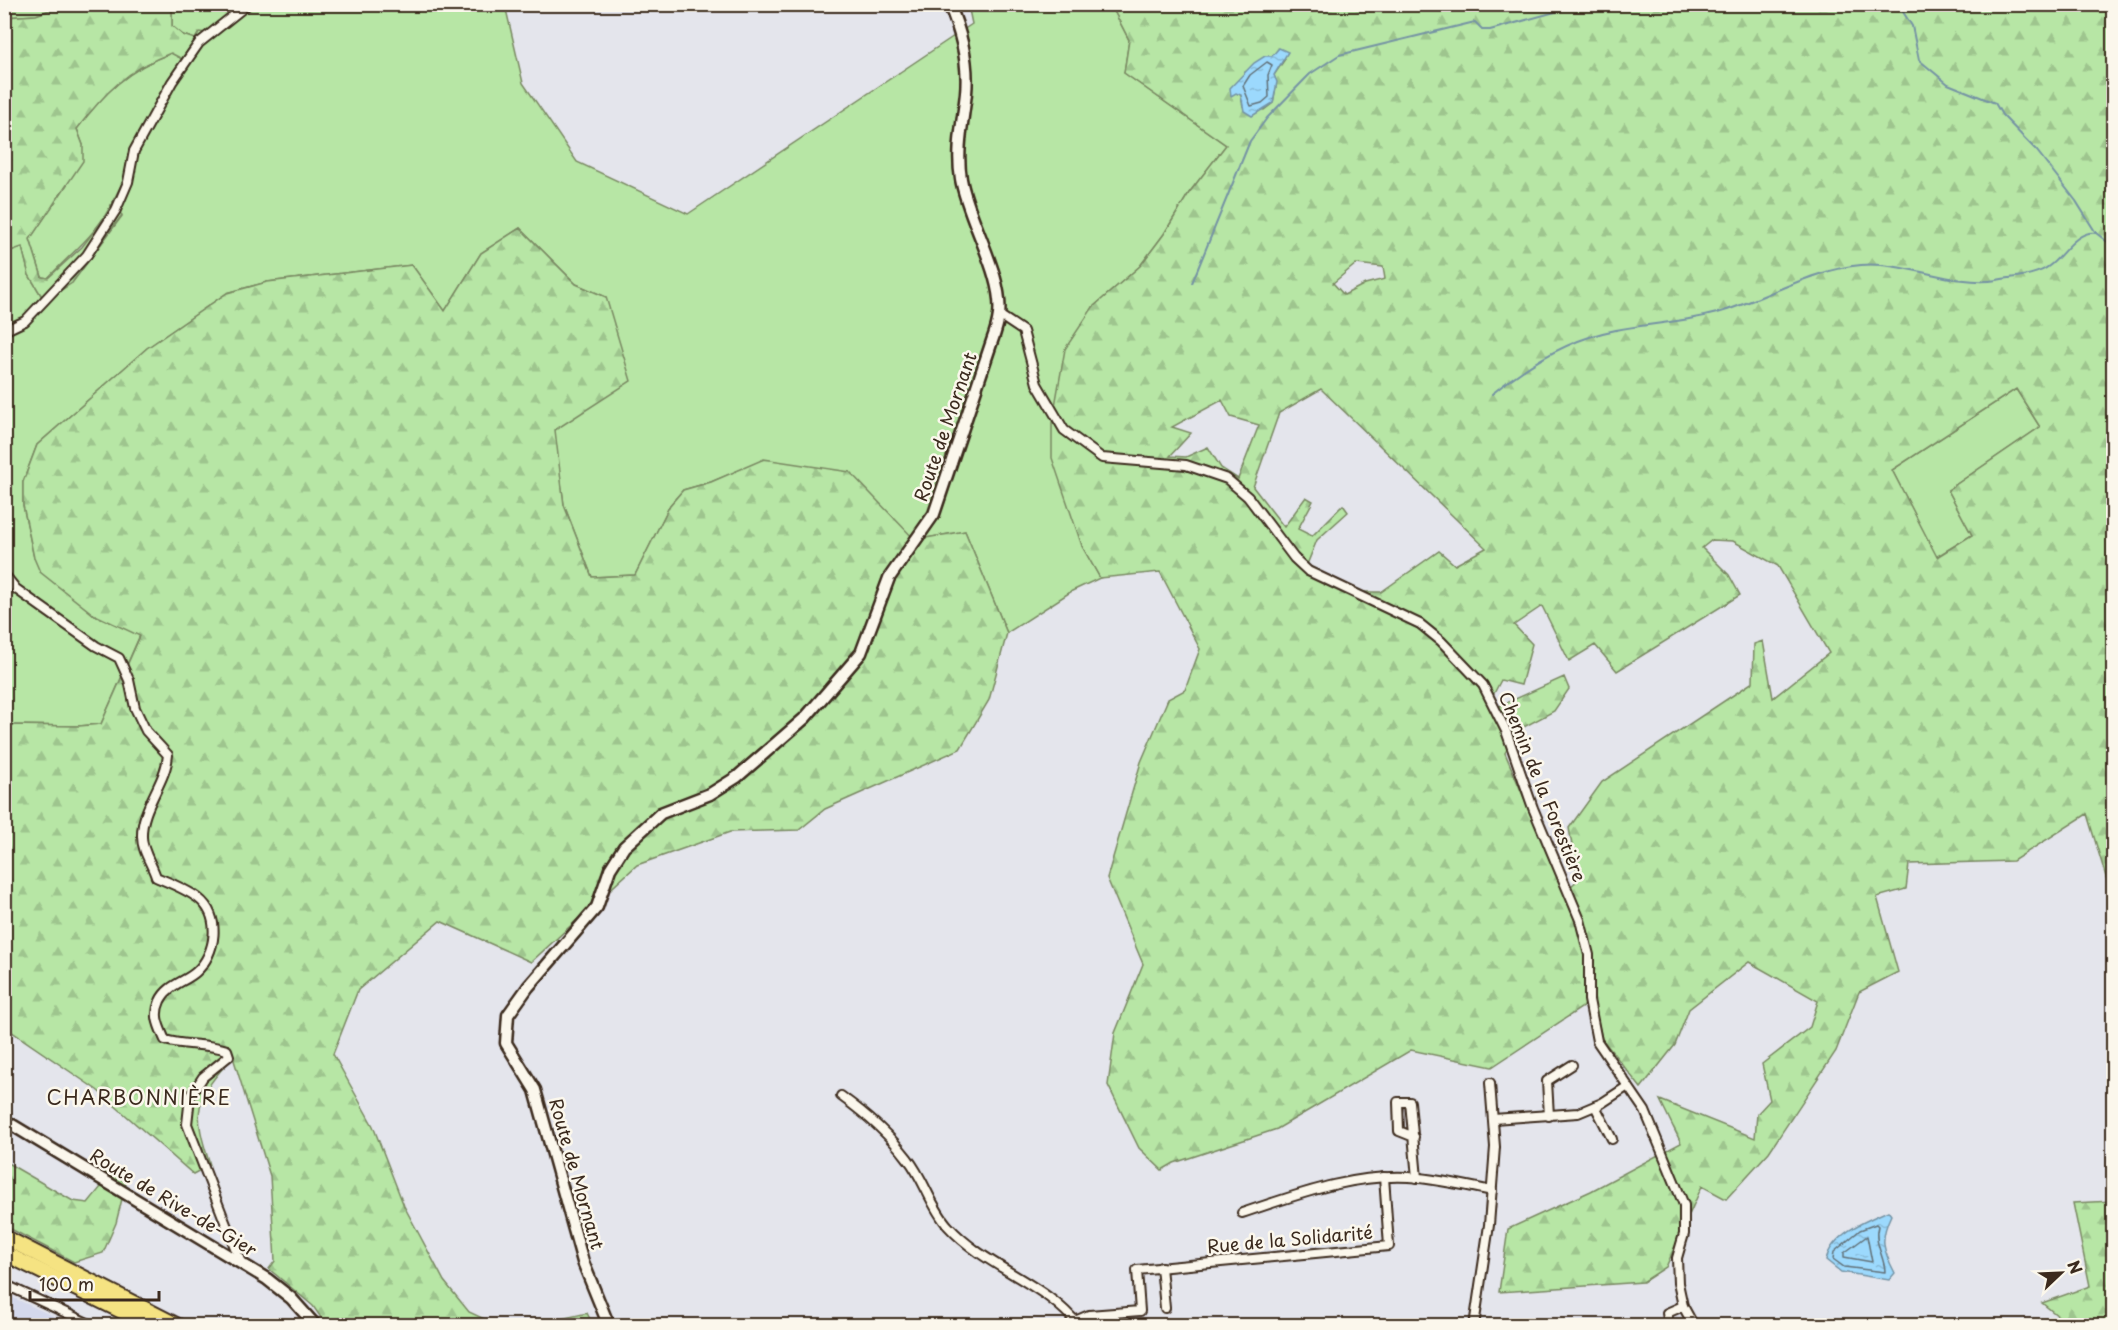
<svg xmlns="http://www.w3.org/2000/svg" width="2118" height="1330" viewBox="0 0 2118 1330" font-family="'Playpen Sans',sans-serif">
<style>
.built{fill:#d4d8ec}
.grass{fill:#b7e6a5;stroke:#798862;stroke-width:1.5}
.forest{fill:url(#forest-firs);stroke:#798862;stroke-width:1.5;fill-rule:evenodd}
.water{fill:url(#water-ripples);stroke:#7593a4;stroke-width:1.5}
.lines{fill:none;stroke-linecap:round;stroke-linejoin:round}
.shore{stroke:#627077;stroke-width:1.5}
.stream{stroke:#7593a4;stroke-width:2}
.minor-casing{stroke:#3b2a1e;stroke-width:12}
.secondary-casing{stroke:#3b2a1e;stroke-width:15}
.motorway-casing{stroke:#3b2a1e;stroke-width:18}
.minor{stroke:#fbf7ec;stroke-width:8}
.secondary{stroke:#fbf7ec;stroke-width:10}
.motorway{stroke:#f5e382;stroke-width:14}
.labels{text-anchor:middle;stroke-width:5;stroke-linejoin:round;paint-order:stroke}
.street-label{font-size:18px;fill:#3b2a1e;stroke:#fbf7ec}
.neighbourhood-label{font-size:20px;letter-spacing:1.5px;fill:#3b2a1e;stroke:#fbf7ec}
</style>
<defs>
<pattern id="forest-firs" width="22" height="20" patternUnits="userSpaceOnUse" patternTransform="scale(1.5)"><rect width="22" height="20" fill="#b7e6a5"/><path d="M5 1l3.5 6h-7zM16 11l3.5 6h-7z" fill="#9ec58e"/></pattern>
<pattern id="water-ripples" width="26" height="14" patternUnits="userSpaceOnUse" patternTransform="scale(1.5)"><rect width="26" height="14" fill="#9cd9fd"/><path d="M2 4q2-2 4 0t4 0M15 11q2-2 4 0t4 0" fill="none" stroke="#87bad8"/></pattern>
</defs>
<rect width="100%" height="100%" fill="#e4e5ec"/>
<filter id="ink" filterUnits="userSpaceOnUse"><feTurbulence type="fractalNoise" baseFrequency=".0167" numOctaves="2"/><feDisplacementMap in="SourceGraphic" scale="12" xChannelSelector="R" yChannelSelector="G"/><feConvolveMatrix kernelMatrix="1 2 1 2 8 2 1 2 1" color-interpolation-filters="sRGB"/></filter>
<g filter="url(#ink)">
<polygon class="built" points="5,1294 51,1315 73,1325 5,1325"/>
<g class="grass">
<polygon points="4,5 64,5 36,15 5,17"/>
<path d="M172,5H505L523,83L577,162L688,214L972,24L968,5H1111L1129,40L1124,73L1226,145L1189,193L1164,234L1140,266L1093,307L1082,546L1100,578L1072,591L1007,633L965,531L915,540L764,460L711,482L683,490L670,505L635,575L592,577L564,505L554,430L606,297L576,284L520,228L481,253L445,311L412,265L267,282L227,293L147,348L37,445L23,482V505L34,558L93,614L140,635L101,724L79,726L5,725L4,253L22,246L29,275L41,295L72,283L122,216L115,209L114,199C98,234 73,251 48,278L42,277L30,239L67,184L83,145L77,129C104,93 128,69 171,53L182,59L196,50L195,39L183,35L172,26Z"/>
<polygon points="2016,389 2040,427 1948,490 1972,535 1936,557 1892,470"/>
</g>
<g class="forest">
<path d="M64,5H172V26L183,35L195,39L199,32L209,33L196,50L182,59L171,53C128,69 104,93 77,129L83,145V161L30,239L42,277L48,278L82,247L107,214L121,185L124,189L115,208L122,215L72,283L51,297L41,295L29,275L22,247L5,253L4,17L36,15Z"/>
<path d="M1111,5H2113V900L2087,814L2013,861L1909,864L1906,889L1877,897L1898,972L1859,992L1836,1051L1769,1152L1726,1199L1702,1186L1666,1267L1643,1282L1499,1292L1508,1229L1591,1191L1681,1143L1660,1100L1755,1138L1757,1114L1770,1100L1762,1064L1810,1027L1818,1001L1749,962L1689,1009L1675,1045L1641,1088L1602,1039L1593,1000L1492,1067L1411,1050L1277,1129L1174,1163L1162,1170L1139,1148L1108,1085L1115,1033L1143,964L1107,878L1141,762L1168,699L1185,690L1200,649L1160,572L1100,578L1082,546L1052,458V423L1065,349L1093,307L1140,266L1164,234L1189,193L1226,145L1124,73L1129,40ZM1272,56L1285,59L1274,75L1276,86L1273,103L1264,110L1243,106L1241,95L1236,93L1245,72ZM1356,264L1383,267L1385,279L1365,284L1344,295L1333,283ZM1321,389L1486,548L1455,565L1439,551L1381,592H1341L1304,572L1317,540L1348,512L1343,505L1312,536L1298,529L1313,501L1306,497L1284,527L1253,487L1279,413ZM2016,389L2040,427L1948,490L1972,535L1937,557L1892,470ZM1222,400L1231,417L1259,425L1238,479L1221,468L1208,447L1186,457L1170,456L1191,433L1172,427ZM1712,540L1733,541L1778,566L1829,653L1773,698L1763,641L1754,644L1753,682L1602,782L1569,828L1578,880L1564,892L1505,753L1518,730L1554,711L1569,689L1564,677L1491,710L1489,703L1501,680L1521,685L1532,644L1514,625L1542,606L1569,661L1595,645L1617,671L1740,595L1729,575L1702,548Z"/>
<path d="M520,228L576,284L606,297L631,381L555,430L564,505L592,577L635,575L670,505L683,490L711,482L764,459L850,472L915,540L965,531L1007,633L989,700L960,749L825,809L799,830L730,832L637,865L531,962L440,921L358,990L333,1054L373,1126L404,1206L444,1281L469,1312L497,1325H326L313,1306L269,1269L275,1261L270,1176L233,1057C193,1099 193,1112 210,1165L193,1174L97,1090L5,1027V725L79,726L101,724L140,636L93,614L40,572L34,558L23,505V482L37,445L147,348L227,293L267,282L412,265L445,311L481,253Z"/>
<polygon points="4,1161 73,1201 88,1203 101,1187 107,1167 126,1183 116,1223 103,1253 74,1262 5,1226"/>
<polygon points="2113,1201 2113,1325 2069,1325 2042,1303 2090,1286 2073,1203"/>
<polygon points="587,1313 593,1325 534,1325"/>
</g>
<g class="water">
<polygon points="1279,48 1288,52 1274,75 1277,82 1273,103 1252,116 1244,111 1241,95 1236,93 1231,96 1230,88 1254,63 1265,56 1272,56"/>
<path d="M1888,1211L1891,1215C1879,1240 1883,1250 1895,1273L1889,1280L1841,1272L1826,1260C1832,1234 1865,1221 1888,1211Z"/>
</g>
<g class="lines">
<g class="shore">
<polygon points="1267,62 1272,65 1268,75 1269,97 1262,103 1251,106 1243,86 1250,75"/>
<path d="M1876,1224L1878,1226C1873,1243 1885,1257 1885,1272L1844,1267L1833,1259L1834,1252L1860,1230Z"/>
<polygon points="1867,1236 1872,1262 1844,1257 1844,1253"/>
</g>
<g class="stream">
<polyline points="1898,4 1912,26 1919,60 1948,84 1995,103 2002,115 2037,151 2076,201 2096,233 2114,247"/>
<polyline points="1192,283 1250,141 1267,118 1310,74 1339,55 1475,22 1483,30 1490,30 1584,4"/>
<path d="M1492,394C1528,364 1569,339 1616,330C1651,323 1689,322 1724,311C1768,297 1814,269 1861,265C1905,261 1954,287 1997,280C2012,277 2037,276 2049,266C2063,256 2076,230 2096,233"/>
</g>
<defs>
<g id="minor">
<polyline points="999,315 1023,331 1037,384 1064,430 1102,458 1186,465 1227,479 1248,497 1294,558 1308,571 1420,624 1441,641 1483,685 1506,731 1533,808 1580,920 1589,955 1589,1000 1597,1041 1645,1111 1684,1205 1684,1234 1677,1258 1678,1283 1683,1306 1694,1326"/>
<polyline points="4,331 25,321 87,255 116,210 128,182 134,151 172,82 199,43 248,4"/>
<path d="M4,574L16,589L96,646L119,658L129,680L135,708L146,731L168,755C166,783 141,807 142,837C142,851 152,864 156,877C170,883 186,889 198,898C222,916 216,954 196,972C185,982 167,985 160,1001C153,1016 159,1026 165,1040C186,1046 206,1043 227,1050L229,1056L203,1077L190,1097L187,1124L241,1263"/>
<path d="M841,1096C866,1114 889,1134 908,1159C924,1179 931,1207 948,1226C986,1268 1046,1283 1079,1326"/>
<polyline points="1595,1106 1612,1139"/>
<polyline points="1549,1116 1547,1081 1572,1065"/>
<polyline points="1493,1119 1578,1113 1602,1103 1628,1086"/>
<polyline points="1414,1137 1399,1131 1398,1102 1410,1102 1417,1178"/>
<path d="M1242,1213C1297,1195 1351,1174 1409,1177C1437,1179 1464,1185 1492,1191"/>
<polyline points="1161,1267 1165,1308"/>
<polyline points="4,1284 94,1326"/>
<polyline points="1075,1321 1089,1315 1140,1311 1137,1270 1389,1246 1384,1177"/>
<polyline points="1474,1326 1489,1225 1495,1147 1490,1083"/>
<polyline points="1669,1326 1667,1313 1683,1306"/>
</g>
<g id="secondary">
<polyline points="4,1120 267,1279 291,1298 316,1326"/>
<path d="M609,1326L583,1262L535,1090L506,1043L508,1015L528,987L597,907L610,869L624,847L661,813L710,794L737,777L805,718L861,653L889,578L934,514L992,341C995,333 998,323 999,315C1004,276 968,220 961,179C956,151 963,121 966,93C969,62 961,32 949,4"/>
</g>
<g id="motorway">
<polyline points="4,1237 178,1326"/>
<polyline points="4,1253 152,1326"/>
</g>
</defs>
<use href="#minor" class="minor-casing"/>
<use href="#secondary" class="secondary-casing"/>
<use href="#motorway" class="motorway-casing"/>
<use href="#minor" class="minor"/>
<use href="#secondary" class="secondary"/>
<use href="#motorway" class="motorway"/>
</g>
</g>
<g class="labels">
<g class="street-label">
<text transform="translate(946 427) rotate(-71)" y="6">Route de Mornant</text>
<text transform="translate(1542 787) rotate(68)" y="6">Chemin de la Forestière</text>
<text transform="translate(576 1174) rotate(74)" y="6">Route de Mornant</text>
<text transform="translate(173 1203) rotate(31)" y="6">Route de Rive-de-Gier</text>
<text transform="translate(1290 1240) rotate(-5)" y="6">Rue de la Solidarité</text>
</g>
<g class="neighbourhood-label">
<text x="139" y="1105">CHARBONNIÈRE</text>
</g>
</g>
<rect width="2118" height="1330" fill="none" stroke="#fbf7ec" stroke-width="24"/>
<rect x="12" y="12" width="2094" height="1306" fill="none" stroke="#3b2a1e" stroke-width="2" filter="url(#ink)"/>
<g transform="translate(2061 1273) rotate(67)" stroke="#fbf7ec" stroke-width="4.5" paint-order="stroke">
<path d="M0-4.5L10 22L0 15L-10 22Z" fill="#3b2a1e"/>
<text y="-9" font-size="16" font-weight="bold" text-anchor="middle" fill="#3b2a1e">N</text>
</g>
<path d="M30 1291v9h129v-9" fill="none" stroke="#3b2a1e" stroke-width="3"/>
<text x="39" y="1291" font-size="18" fill="#3b2a1e" stroke="#fbf7ec" stroke-width="4.5" paint-order="stroke">100 m</text>
</svg>
